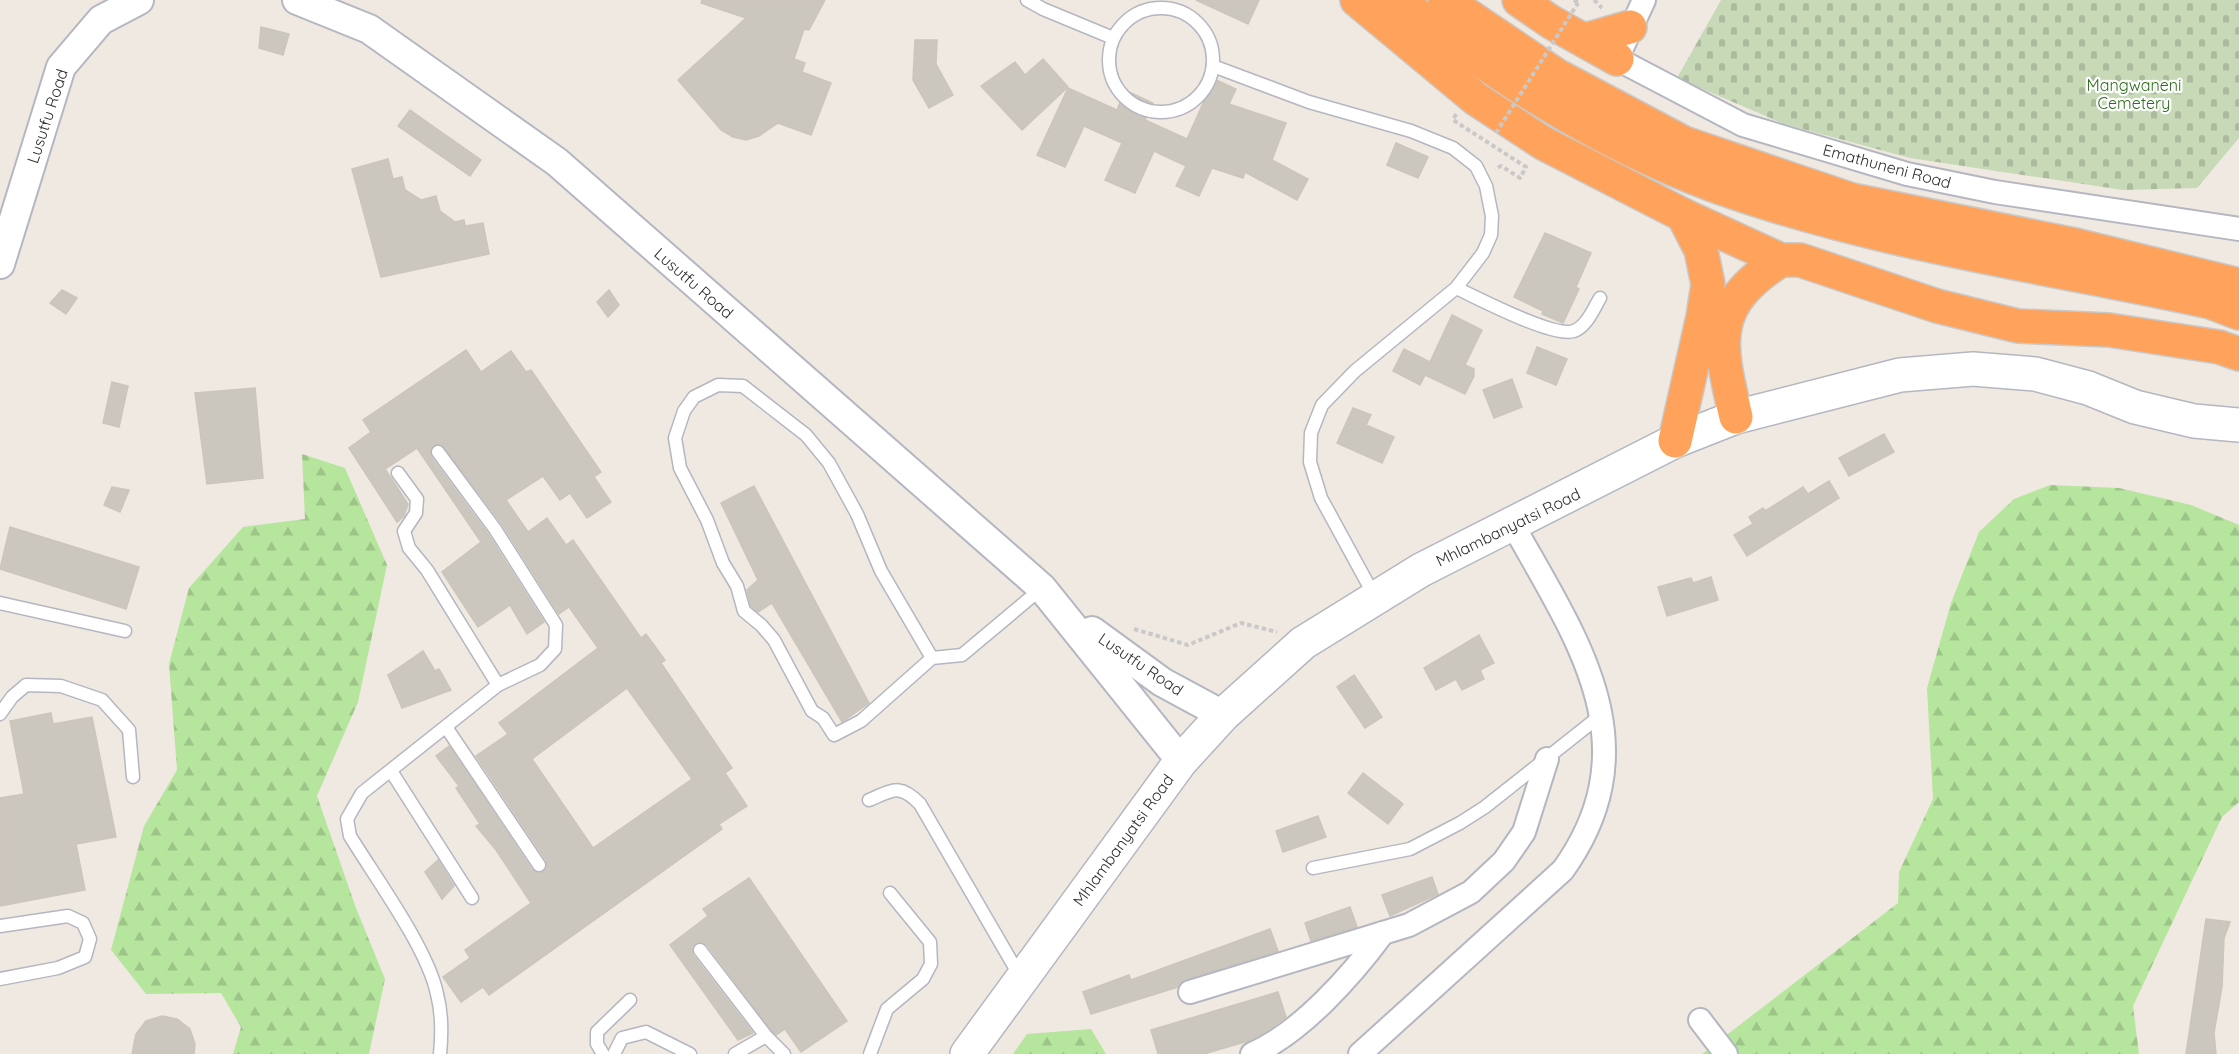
<svg xmlns="http://www.w3.org/2000/svg" width="2239" height="1054" viewBox="0 0 2239 1054" font-family="Quicksand,sans-serif">
<style>
.forest{fill:url(#forest-firs)}
.cemetery{fill:url(#cemetery-stones)}
.building{fill:#cbc7bf;stroke:#cbc5ba;stroke-width:1.5;fill-rule:evenodd}
.lines{fill:none;stroke-linecap:round;stroke-linejoin:round}
.service-casing{stroke:#b4b7c1;stroke-width:15}
.minor-casing{stroke:#b4b7c1;stroke-width:26}
.tertiary-casing{stroke:#b4b7c1;stroke-width:32}
.secondary-casing{stroke:#b4b7c1;stroke-width:36}
.motorway-casing{stroke:#c9c9c9;stroke-width:36}
.path{stroke:#c9c9c9;stroke-width:4;stroke-dasharray:4.5 3;stroke-linecap:butt}
.service{stroke:#fff;stroke-width:12}
.minor{stroke:#fff;stroke-width:22}
.tertiary{stroke:#fff;stroke-width:28}
.secondary{stroke:#fff;stroke-width:33}
.motorway{stroke:#ffa35c;stroke-width:33}
.path-bridge{stroke:#c9c9c9;stroke-width:4;stroke-dasharray:4.5 3;stroke-linecap:butt}
.labels{text-anchor:middle;stroke-width:4.5;stroke-linejoin:round;paint-order:stroke}
.park-label{font-size:16px;fill:#2c6e1b;stroke:#fff}
.street-label{font-size:16px;fill:#2e2e2e;stroke:#fff}
</style>
<defs>
<pattern id="forest-firs" width="22" height="20" patternUnits="userSpaceOnUse" patternTransform="scale(1.5)"><rect width="22" height="20" fill="#b6e59e"/><path d="M5 1l3.5 6h-7zM16 11l3.5 6h-7z" fill="#9dc588"/></pattern>
<pattern id="cemetery-stones" width="16" height="16" patternUnits="userSpaceOnUse" patternTransform="scale(1.5)"><rect width="16" height="16" fill="#c8d9b8"/><path d="M2 7V4a2 2 0 0 1 4 0v3zM10 15v-3a2 2 0 0 1 4 0v3z" fill="#acbb9e"/></pattern>
</defs>
<rect width="100%" height="100%" fill="#efe9e1"/>
<g class="forest">
<polygon points="302,454 345,468 387,565 358,702 317,796 356,908 385,979 369,1054 233,1054 241,1027 221,993 146,994 111,950 144,826 177,770 169,664 189,588 243,527 305,519"/>
<polygon points="2050,485 2119,488 2191,505 2239,525 2239,802 2222,817 2133,1006 2139,1054 1702,1054 1898,903 1899,872 1933,799 1927,688 1951,603 1979,532 2014,499"/>
<polygon points="1091,1029 1106,1054 1013,1054 1027,1034"/>
</g>
<polygon class="cemetery" points="1721,0 2239,0 2239,138 2197,188 2123,190 1910,158 1784,124 1677,78"/>
<g class="building">
<polygon points="702,0 825,0 809,30 804,29 794,59 805,63 802,72 831,83 811,135 778,123 759,136 746,140 733,137 721,130 678,80 746,18 701,3"/>
<polygon points="1196,0 1259,0 1248,24"/>
<polygon points="261,27 289,34 283,55 259,48"/>
<polygon points="915,40 937,40 936,64 953,95 929,108 913,80"/>
<polygon points="1043,59 1068,87 1022,130 981,86 1015,62 1025,75"/>
<polygon points="1214,79 1236,89 1229,104 1286,123 1272,160 1308,179 1297,200 1245,172 1243,178 1212,168 1199,196 1176,186 1186,166 1154,151 1135,193 1105,180 1122,143 1084,126 1065,167 1037,155 1068,88 1117,110 1125,90 1153,103 1145,120 1187,139"/>
<polygon points="410,110 481,160 470,176 398,126"/>
<polygon points="1396,143 1428,157 1418,178 1387,165"/>
<polygon points="388,159 393,179 402,177 405,190 421,200 436,196 440,211 455,222 464,220 465,226 483,223 489,254 381,277 352,169"/>
<polygon points="1545,233 1591,253 1576,287 1579,289 1563,323 1542,314 1543,311 1514,297"/>
<polygon points="62,290 77,298 66,314 50,303"/>
<polygon points="609,290 619,305 608,317 597,302"/>
<polygon points="1452,315 1482,330 1465,365 1474,369 1474,376 1465,394 1425,375 1420,385 1393,371 1404,349 1430,362"/>
<polygon points="1537,347 1567,359 1556,385 1527,373"/>
<path d="M466,350L481,372L511,351L526,372L531,370L601,472L594,477L611,502L587,518L570,493L560,500L543,476L506,500L528,532L547,518L566,545L573,540L641,638L646,634L665,660L661,663L732,768L725,773L747,806L719,824L722,829L489,995L483,987L461,1002L443,977L470,958L465,950L531,903L496,850L476,826L480,824L456,788L459,786L436,756L449,746L532,870L543,872L547,868L546,860L476,756L508,734L499,723L598,648L569,607L559,614L502,524L444,447L438,444L433,446L431,457L488,534L544,622L527,634L510,605L478,627L442,572L481,542L417,448L385,469L408,504L404,516L397,522L349,448L371,432L363,420ZM627,688L692,779L593,848L532,759Z"/>
<polygon points="1512,379 1522,407 1494,418 1483,390"/>
<polygon points="112,382 128,386 119,427 103,423"/>
<polygon points="255,388 263,478 207,484 195,393"/>
<polygon points="1353,408 1371,415 1366,425 1394,437 1382,463 1337,443"/>
<polygon points="1884,434 1894,452 1849,476 1839,458"/>
<polygon points="1829,481 1839,498 1747,556 1734,535 1753,524 1749,517 1763,508 1765,511 1803,487 1808,494"/>
<polygon points="754,486 869,703 842,722 772,603 758,612 751,606 747,590 758,580 721,503"/>
<polygon points="112,487 129,490 120,512 104,505"/>
<polygon points="10,527 139,567 126,609 0,569"/>
<polygon points="1711,577 1718,600 1667,616 1658,587 1691,578 1693,583"/>
<polygon points="1479,635 1494,663 1480,670 1484,679 1462,690 1456,679 1436,690 1424,668"/>
<polygon points="423,651 435,671 439,669 451,690 402,708 388,675"/>
<polygon points="1354,675 1382,717 1365,728 1337,687"/>
<polygon points="51,713 53,724 92,717 116,837 76,844 85,890 0,906 0,798 24,794 10,721"/>
<polygon points="1363,773 1403,804 1388,824 1348,793"/>
<polygon points="1318,816 1326,837 1283,852 1276,831"/>
<polygon points="438,860 454,886 442,899 425,872"/>
<polygon points="1432,877 1438,894 1390,916 1382,895"/>
<polygon points="749,878 847,1021 801,1052 785,1029 776,1035 772,1031 707,945 695,943 692,947 693,955 753,1033 738,1040 670,945 708,916 703,909"/>
<polygon points="1350,907 1357,927 1311,941 1305,923"/>
<polygon points="2206,919 2230,922 2224,938 2222,987 2214,1033 2216,1054 2186,1054"/>
<polygon points="1270,929 1278,951 1186,979 1178,987 1091,1014 1083,992 1129,975 1131,980"/>
<polygon points="1278,992 1286,1017 1264,1033 1248,1041 1204,1054 1158,1054 1151,1030"/>
<polygon points="162,1016 177,1019 190,1029 195,1044 194,1054 132,1054 136,1034 146,1021"/>
</g>
<g class="lines">
<defs>
<g id="service">
<polyline points="1027,0 1043,9 1113,38"/>
<circle cx="1161" cy="60" r="52"/>
<polyline points="1213,66 1309,102 1411,131 1453,148 1476,166 1486,186 1492,216 1491,235 1483,253 1456,288 1355,371 1322,405 1311,433 1310,462 1321,498 1375,597"/>
<path d="M1456,288C1478,298 1553,338 1574,331C1587,326 1594,308 1600,298"/>
<path d="M438,452L495,529L556,625L555,649L540,665L498,685L362,793L347,819L350,836C375,877 428,949 437,994C442,1013 442,1034 440,1054"/>
<polyline points="398,473 417,499 416,513 404,531 409,548 427,570 498,685"/>
<polyline points="0,603 125,631"/>
<polyline points="932,658 881,571 857,514 829,463 806,435 743,386 718,385 694,397 684,411 675,438 680,468 707,520 723,563 737,586 744,611 761,625 774,640 812,711 823,718 834,735 861,721 932,658 962,655 1042,588"/>
<polyline points="0,714 12,697 26,685 61,686 102,700 129,730 133,777"/>
<polyline points="446,727 539,865"/>
<polyline points="391,771 472,898"/>
<path d="M869,800C893,790 900,783 920,804L1021,978"/>
<polyline points="1313,868 1410,849 1460,823 1485,807 1600,716"/>
<polyline points="0,926 68,916 83,923 90,939 85,957 58,968 0,979"/>
<polyline points="700,950 766,1036 784,1054"/>
<polyline points="603,1054 597,1044 597,1032 630,1000"/>
<polyline points="614,1054 622,1038 646,1032 690,1054"/>
<polyline points="735,1054 766,1036"/>
<polyline points="870,1054 887,1009 923,979 931,964 930,942 890,893"/>
</g>
<g id="minor">
<polyline points="1644,0 1617,59 1743,125 1907,174 1995,192 2239,229"/>
<polyline points="1190,992 1409,925 1471,892 1504,861 1524,832 1547,759"/>
<polyline points="1700,1020 1726,1054"/>
<path d="M1252,1054C1301,1033 1352,975 1383,933"/>
<path d="M1360,1054L1563,870C1653,744 1576,638 1513,525"/>
</g>
<g id="tertiary">
<polyline points="297,0 369,29 557,162 1042,588 1181,761"/>
<polyline points="0,264 61,67 101,20 139,0"/>
<polyline points="1092,631 1162,682 1223,715"/>
</g>
<polyline id="secondary" points="967,1054 1181,761 1223,715 1303,643 1421,570 1675,441 1736,417 1900,375 1973,369 2035,374 2088,388 2135,407 2194,421 2239,425"/>
<g id="motorway">
<polyline points="1357,0 1476,99 1543,143 1683,215 1781,260 1800,260 1937,306 2018,326 2109,330 2219,347 2239,354"/>
<path d="M1398,0C1494,74 1598,143 1713,185C1873,243 2044,266 2210,302L2239,313"/>
<polyline points="1445,0 1556,75 1684,143 1852,200 2075,245 2239,285"/>
<polyline points="1519,0 1551,22 1617,59"/>
<polyline points="1585,40 1630,27"/>
<path d="M1736,417C1719,344 1708,306 1781,260"/>
<polyline points="1675,441 1703,317 1708,284 1701,250 1683,215"/>
</g>
</defs>
<use href="#service" class="service-casing"/>
<use href="#minor" class="minor-casing"/>
<use href="#tertiary" class="tertiary-casing"/>
<use href="#secondary" class="secondary-casing"/>
<use href="#motorway" class="motorway-casing"/>
<g class="path">
<polyline points="1574,0 1578,3"/>
<polyline points="1594,0 1602,8"/>
<polyline points="1456,114 1453,120 1526,167 1520,178 1501,166 1495,169"/>
<polyline points="1134,629 1188,645 1241,623 1277,632"/>
</g>
<use href="#service" class="service"/>
<use href="#minor" class="minor"/>
<use href="#tertiary" class="tertiary"/>
<use href="#secondary" class="secondary"/>
<use href="#motorway" class="motorway"/>
<polyline class="path-bridge" points="1496,133 1578,3"/>
</g>
<g class="labels">
<g class="park-label">
<text x="2134" y="91">Mangwaneni<tspan x="2134" dy="18">Cemetery</tspan></text>
</g>
<g class="street-label">
<text transform="translate(47 116) rotate(-72)" y="6">Lusutfu Road</text>
<text transform="translate(1887 166) rotate(15)" y="6">Emathuneni Road</text>
<text transform="translate(694 283) rotate(41)" y="6">Lusutfu Road</text>
<text transform="translate(1508 527) rotate(-26)" y="6">Mhlambanyatsi Road</text>
<text transform="translate(1141 664) rotate(34)" y="6">Lusutfu Road</text>
<text transform="translate(1123 840) rotate(-54)" y="6">Mhlambanyatsi Road</text>
</g>
</g>
</svg>
